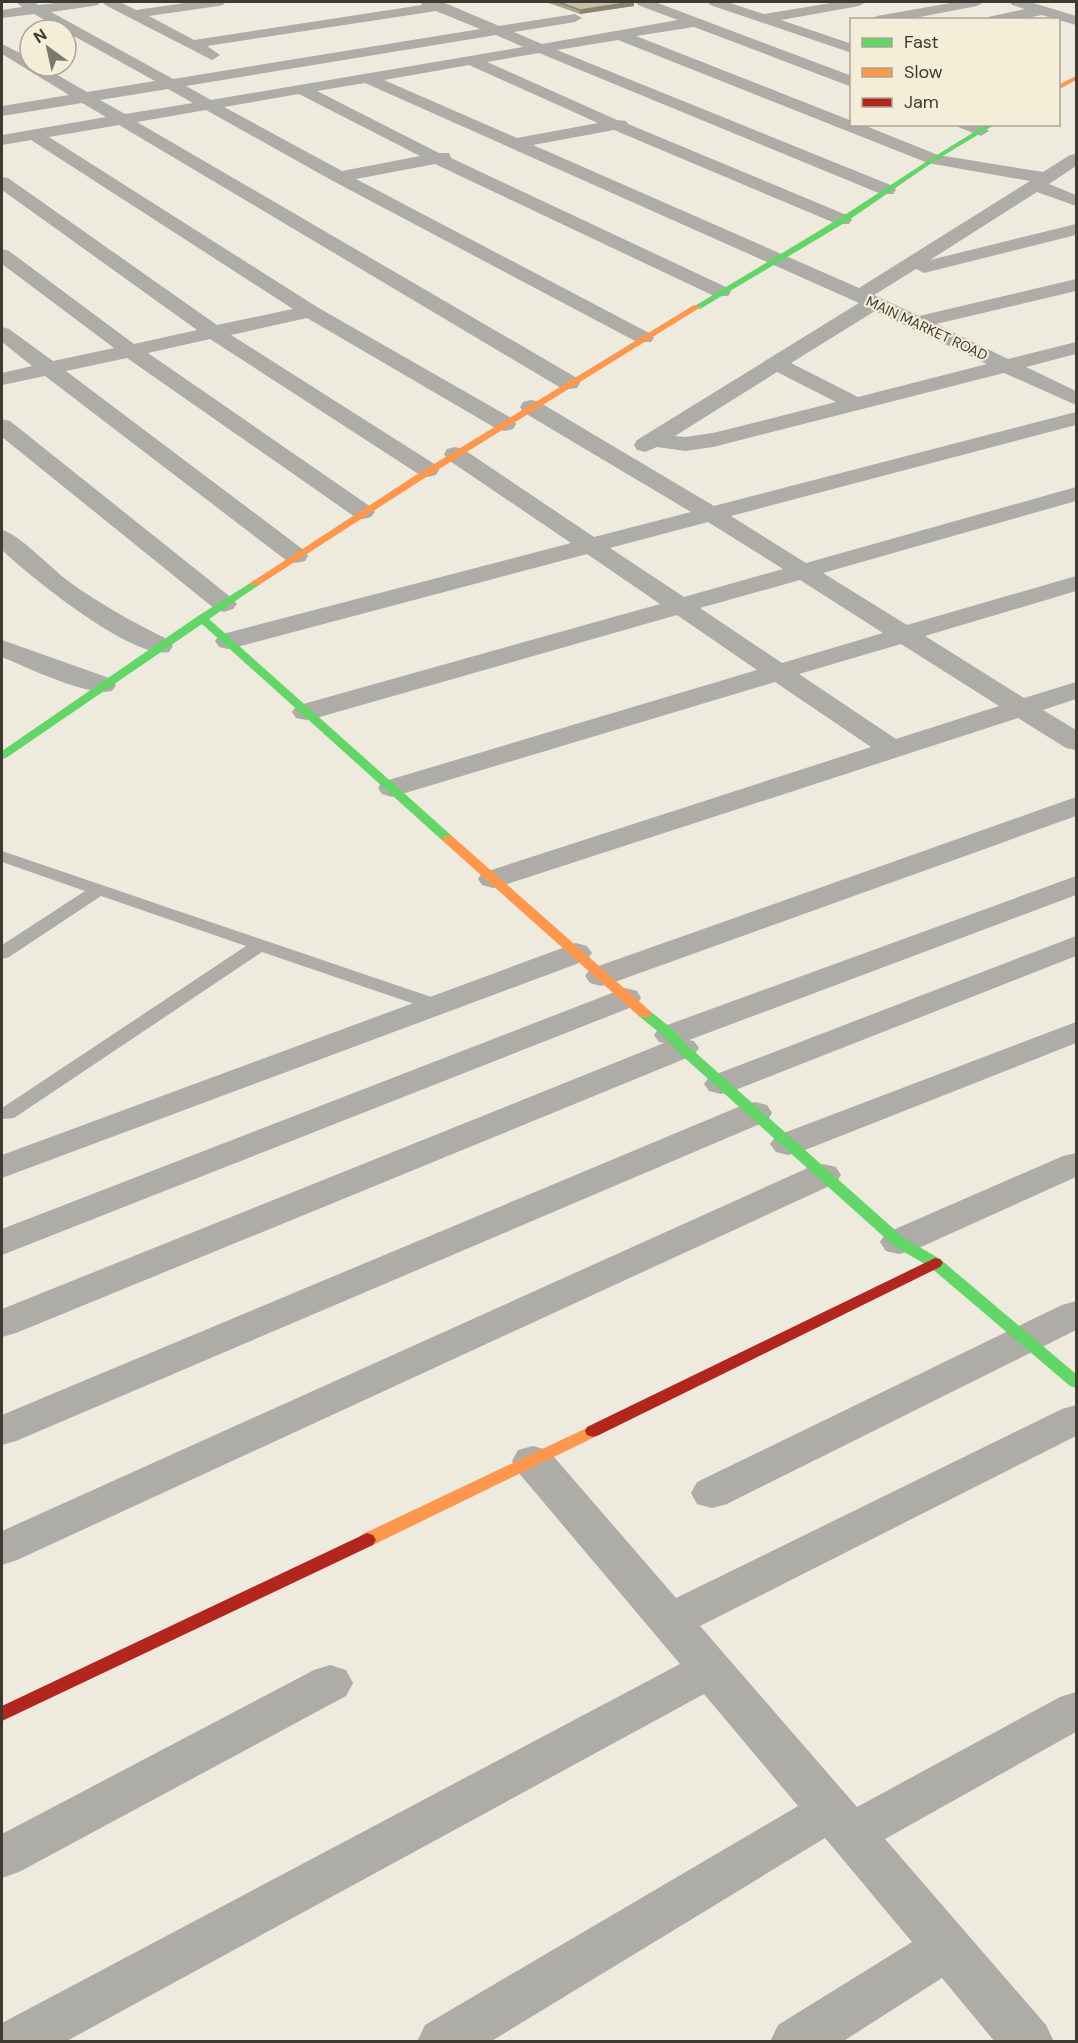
<svg xmlns="http://www.w3.org/2000/svg" width="1078" height="2043" viewBox="0 0 1078 2043" font-family="'DM Sans',sans-serif">
<style>
.lines{fill:none;stroke-linecap:round;stroke-linejoin:round}
.lane{fill:#adaca7;fill-rule:evenodd}
.street{fill:#adaca7;fill-rule:evenodd}
.fast{fill:#63d668;fill-rule:evenodd}
.slow{fill:#ff974d;fill-rule:evenodd}
.jam{fill:#b3261e;fill-rule:evenodd}
.wall{fill:#aaa38e}
.shaded-wall{fill:#8b8574}
.building{fill:#c6bea5;stroke:#8b8574;stroke-width:1.5}
.labels{text-anchor:middle;stroke-width:4.5;stroke-linejoin:round;paint-order:stroke}
.far-street-label{font-size:14px;fill:#3d3a32;stroke:#f4edd8}
</style>
<rect width="100%" height="100%" fill="#eeeade"/>
<g class="lines">
<polygon class="lane" points="2,851 446,1002 449,1006 446,1010 432,1010 262,952 14,1118 2,1119 2,1108 246,946 101,896 9,957 2,959 2,945 85,891 2,862"/>
<g class="street">
<path d="M16,2H33L39,5L64,2H100L98,5L93,6L51,12L173,79L480,29L436,11L207,46L220,55L212,60L105,5L103,2H120L136,10L192,2H225L223,5L218,6L149,16L194,40L422,5L420,2L445,3L499,26L575,14L582,18L575,22L514,32L542,44L678,20L638,5L636,2H655L852,76V87L694,27L636,36L852,121V124H861L938,155L1043,172L1070,155L1076,154V166L1049,184L1076,195V206L1037,192L930,260L1076,224V235L924,273L916,269L874,295L919,316L1076,279V291L936,324L1008,359L1076,342V354L1026,367L1076,391V405L1004,373L713,447L685,451L657,447L645,452L637,450L634,445L637,440L859,303L365,83L317,91L439,153H449L451,158L728,288L731,292L728,296H714L435,164L356,179L651,334L654,338L651,342H637L333,181L206,110L137,122L577,378L580,383L577,388L569,389L561,388L119,125L49,137L317,307L513,419L516,424L513,429L505,431L497,429L307,318L231,335L436,465L439,470L436,475L428,477L420,475L210,339L148,353L371,507L375,512L371,517L363,519L355,517L127,358L66,371L305,551L308,556L305,561L296,563L287,561L45,376L2,385V373L32,366L2,342V327L9,329L53,361L114,348L2,264V249L9,251L134,344L197,330L2,190V177L8,178L217,325L293,309L31,140L2,145V135L106,117L82,103L2,116V106L69,95L2,54V44L30,58V66H42L87,92L155,81L34,14L2,18V10L22,7ZM496,35L523,47L211,100L186,86ZM618,40L928,163L1030,181L859,288L533,145L614,130L837,224H849L852,220L849,216L628,124L626,121L617,120L487,62L539,53L881,194H893L896,190L893,186L557,50ZM469,65L598,123L517,138L384,80ZM168,89L193,103L125,114L100,100ZM299,94L420,156L342,171L224,107ZM875,311L987,364L858,397L791,363ZM777,372L836,402L713,433L685,437L675,436Z"/>
<polygon points="708,2 727,2 764,14 837,2 866,2 859,6 781,20 852,44 852,53 710,5"/>
<polygon points="956,2 984,2 977,6 904,20 870,20 877,16"/>
<polygon points="1010,2 1030,2 1076,16 1076,25 1042,15 1018,20 986,20 988,17 1025,9 1012,5"/>
<polygon points="956,124 980,124 989,131 981,136 958,127"/>
<path d="M531,400L539,402L714,506L1076,412V425L731,516L806,563L1076,487V501L823,573L907,625L1076,576V591L925,636L1024,698L1076,682V699L1043,710L1076,730V750L1066,748L1018,718L504,885L493,888L482,885L478,879L482,873L871,747L775,682L402,794L392,797L382,794L378,788L382,782L757,670L677,615L316,718L306,720L296,718L292,712L296,706L660,604L587,554L237,647L228,649L219,647L215,641L219,635L571,543L447,459L444,454L447,449L455,447L463,449L594,537L691,512L523,412L520,407L523,402ZM708,522L783,569L684,597L610,548ZM800,580L883,633L782,663L700,608ZM901,644L999,706L896,739L799,674Z"/>
<polygon points="2,419 10,421 233,599 237,604 233,609 224,612 215,609 2,437"/>
<path d="M2,530C19,534 51,568 68,581C100,604 134,623 169,640L173,646L169,652C133,660 29,576 2,550Z"/>
<path d="M2,640L112,679L116,685L112,691C88,697 26,667 2,657Z"/>
<polygon points="1076,797 1076,816 612,983 601,986 590,983 585,976 590,969"/>
<polygon points="1076,876 1076,895 689,1040 694,1041 699,1048 694,1055 16,1333 2,1337 2,1309 664,1043 659,1042 654,1035 659,1028"/>
<polygon points="1076,936 1076,956 733,1091 721,1094 709,1091 704,1084 709,1077"/>
<polygon points="576,943 587,946 592,953 587,960 2,1178 2,1155"/>
<polygon points="625,988 637,991 641,998 637,1005 2,1255 2,1229"/>
<polygon points="1076,1022 1076,1043 800,1152 788,1155 776,1152 770,1144 776,1136"/>
<polygon points="755,1102 767,1105 772,1113 767,1121 16,1441 2,1445 2,1415 743,1105"/>
<polygon points="1076,1153 1076,1177 912,1251 899,1254 886,1251 880,1242 886,1233 1063,1156"/>
<polygon points="823,1164 836,1167 841,1175 836,1183 17,1560 2,1565 2,1531 810,1167"/>
<polygon points="1076,1301 1076,1330 727,1504 712,1508 697,1504 691,1493 697,1482 1062,1305"/>
<polygon points="1076,1405 1076,1436 700,1626 857,1807 1060,1697 1076,1692 1076,1732 885,1839 1046,2025 1054,2042 995,2042 942,1978 842,2042 770,2042 778,2025 912,1942 825,1838 490,2042 417,2042 425,2025 798,1806 704,1694 65,2042 2,2042 2,2023 680,1664 518,1472 512,1461 518,1450 533,1446 548,1450 676,1598 1062,1409"/>
<polygon points="330,1665 346,1670 353,1683 346,1696 19,1872 2,1878 2,1834 314,1670"/>
</g>
<g class="fast">
<polygon points="987,124 996,124 936,160 846,222 700,309 693,307 840,218 932,158"/>
<polygon points="255,580 259,581 259,585 209,619 452,836 454,839 452,842 444,842 202,624 6,758 2,759 2,751 198,616"/>
<polygon points="645,1010 650,1011 676,1032 687,1045 904,1238 940,1259 1076,1374 1076,1388 1070,1386 930,1267 894,1246 677,1051 666,1038 640,1017 638,1014 640,1011"/>
</g>
<g class="slow">
<polygon points="1076,76 1076,80 1058,90 1058,85"/>
<polygon points="694,305 701,307 423,479 259,585 251,585 250,583 416,475"/>
<polygon points="448,835 452,836 650,1011 652,1014 650,1017 640,1017 444,842 442,839 444,836"/>
<polygon points="593,1425 599,1427 601,1431 599,1435 373,1545 367,1547 361,1545 358,1540 361,1535"/>
</g>
<g class="jam">
<polygon points="935,1258 940,1259 943,1263 940,1267 599,1435 593,1437 587,1435 585,1431 587,1427"/>
<polygon points="367,1533 373,1535 376,1540 373,1545 2,1721 2,1706"/>
</g>
</g>
<polygon class="wall" points="546,2 634,2 634,6 580,14"/>
<polygon class="shaded-wall" points="634,2 634,6 580,14 580,10"/>
<polygon class="building" points="558,2 633,2 580,10"/>
<g class="labels">
<g class="far-street-label">
<text transform="translate(927 328) rotate(25)" y="5">MAIN MARKET ROAD</text>
</g>
</g>
<rect width="1078" height="2043" fill="none" stroke="#3d3a32" stroke-width="6"/>
<rect x="850" y="18" width="210" height="108" fill="#f4edd8" stroke="#aba596" stroke-width="1.5"/>
<rect x="862" y="38" width="30" height="9" fill="#63d668" stroke="#aba596" stroke-width="1.5"/>
<text x="904" y="48" font-size="18" fill="#3d3a32">Fast</text>
<rect x="862" y="68" width="30" height="9" fill="#ff974d" stroke="#aba596" stroke-width="1.5"/>
<text x="904" y="78" font-size="18" fill="#3d3a32">Slow</text>
<rect x="862" y="98" width="30" height="9" fill="#b3261e" stroke="#aba596" stroke-width="1.5"/>
<text x="904" y="108" font-size="18" fill="#3d3a32">Jam</text>
<g transform="translate(48 48) rotate(327)"><circle r="28" fill="#f4edd8" stroke="#aba596" stroke-width="1.5"/>
<path d="M0-4.5L10 22L0 15L-10 22Z" fill="#7b786e"/>
<text y="-9" font-size="16" font-weight="bold" text-anchor="middle" fill="#3d3a32">N</text>
</g>
</svg>
